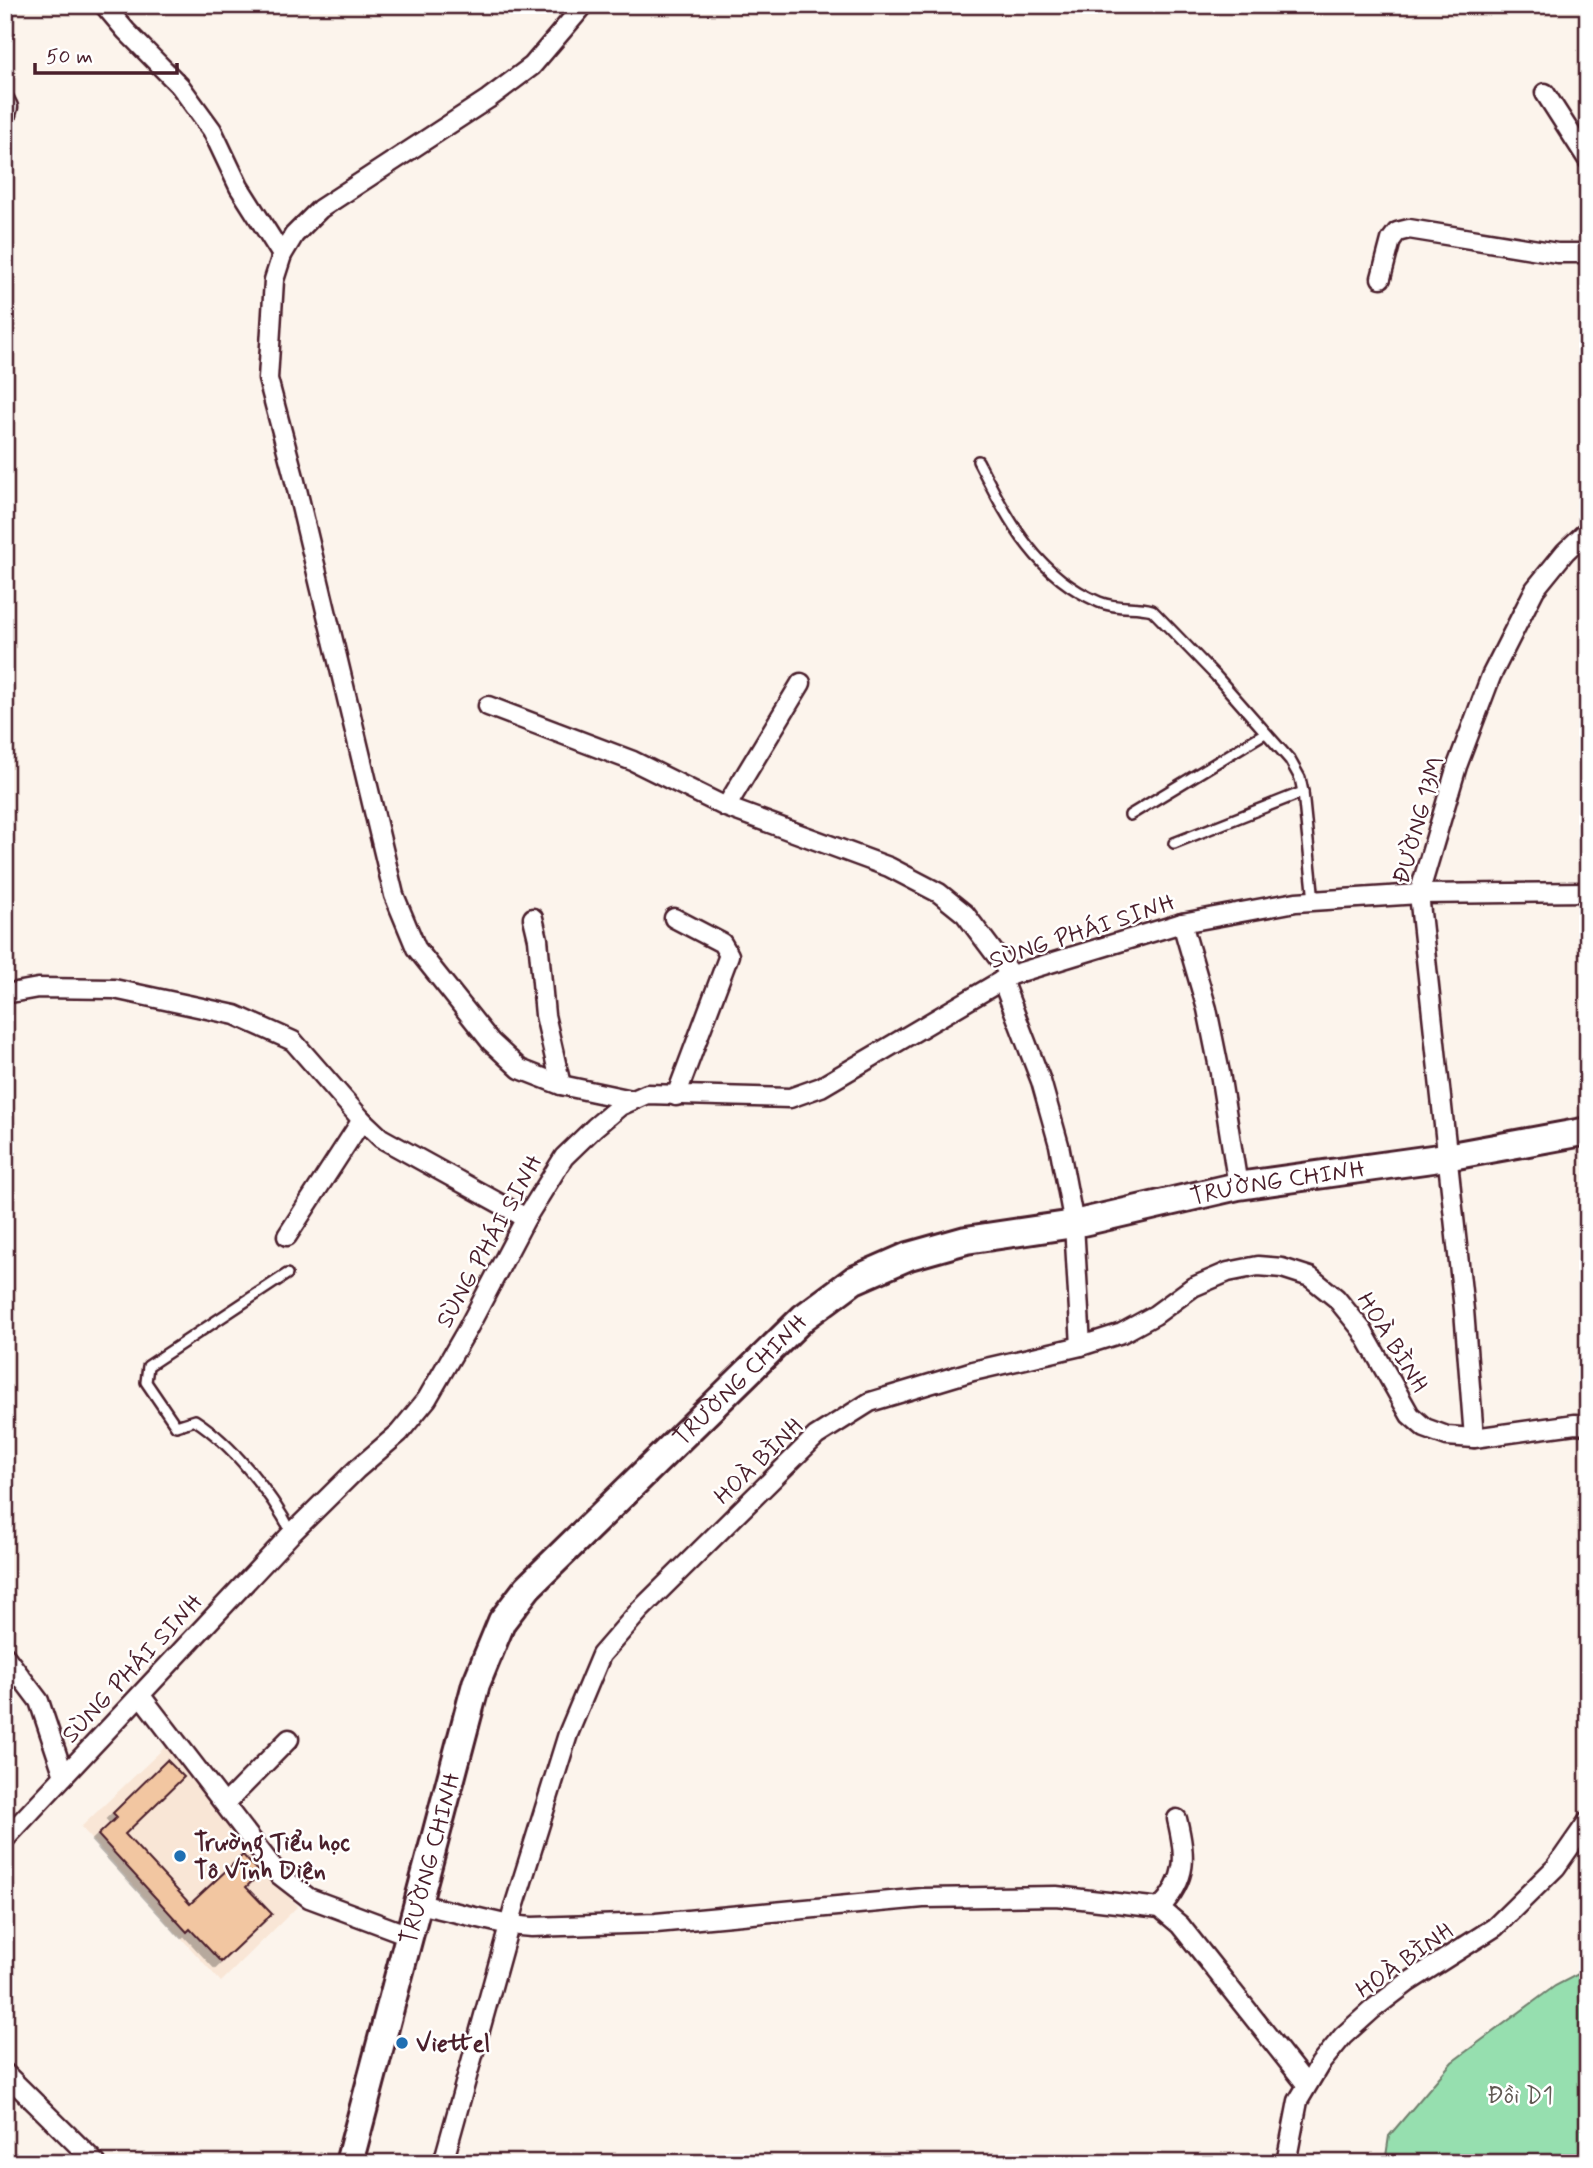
<svg xmlns="http://www.w3.org/2000/svg" width="1593" height="2168" viewBox="0 0 1593 2168" font-family="Mynerve,sans-serif">
<style>
.built{fill:#f9e6d6}
.green{fill:#96dfaf;stroke:#707f6d;stroke-width:2}
.building{fill:#f2c6a1;stroke:#4a1f2b;stroke-width:2;filter:url(#shadow)}
.lines{fill:none;stroke-linecap:round;stroke-linejoin:round}
.lane-casing{stroke:#4a1f2b;stroke-width:14}
.street-casing{stroke:#4a1f2b;stroke-width:23}
.secondary-casing{stroke:#4a1f2b;stroke-width:32}
.lane{stroke:#fff;stroke-width:9}
.street{stroke:#fff;stroke-width:18}
.secondary{stroke:#fff;stroke-width:26}
.poi-dot{fill:#1f6fb2;stroke:#fff;stroke-width:2.5}
.labels{text-anchor:middle;stroke-width:5;stroke-linejoin:round;paint-order:stroke}
.street-label{font-size:24px;fill:#4a1f2b;stroke:#fff}
.poi-label{font-size:24px;font-weight:bold;fill:#4a1f2b;stroke:#fff;text-anchor:start}
.park-label{font-size:24px;fill:#615953;stroke:#fff}
</style>
<defs>
<filter id="shadow"><feDropShadow dx="-6" dy="6" stdDeviation="0" flood-color="#0004"/></filter>
</defs>
<rect width="100%" height="100%" fill="#fcf4ec"/>
<filter id="ink" filterUnits="userSpaceOnUse"><feTurbulence type="fractalNoise" baseFrequency=".0143" numOctaves="2"/><feDisplacementMap in="SourceGraphic" scale="14" xChannelSelector="R" yChannelSelector="G"/><feConvolveMatrix kernelMatrix="1 2 1 2 8 2 1 2 1" color-interpolation-filters="sRGB"/></filter>
<g filter="url(#ink)">
<polygon class="built" points="166,1746 276,1884 298,1906 221,1982 81,1827"/>
<polygon class="green" points="1588,1969 1588,2163 1385,2163 1389,2136 1452,2062 1555,1986"/>
<polygon class="building" points="167,1760 184,1777 125,1834 190,1904 243,1855 260,1874 246,1887 272,1914 221,1962 190,1929 187,1932 98,1835 117,1817 113,1813"/>
<g class="lines">
<defs>
<g id="lane">
<path d="M978,461C1008,519 1035,575 1099,602C1119,610 1134,605 1152,610L1216,676L1290,760L1300,778L1303,792L1314,901"/>
<polyline points="1130,815 1265,733"/>
<polyline points="1174,843 1303,792"/>
<path d="M287,1274L148,1366L146,1382L176,1426L195,1420C232,1444 271,1493 292,1533"/>
</g>
<g id="street">
<polyline points="104,5 126,31 180,86 212,130 239,187 282,255"/>
<polyline points="584,5 532,66 488,99 320,209 294,235 282,255 274,280 268,379 294,477 394,895 416,948 491,1042 520,1069 561,1085 632,1100"/>
<polyline points="1545,93 1588,160"/>
<polyline points="5,101 8,107 5,118"/>
<polyline points="1381,278 1391,240 1397,232 1409,229 1557,253 1588,253"/>
<polyline points="488,706 633,761 726,807 889,867 939,893 965,914 1011,975"/>
<polyline points="726,807 801,683"/>
<polyline points="533,918 538,939 545,1015 561,1085"/>
<polyline points="674,918 722,943 729,955 676,1096"/>
<polyline points="1182,923 1207,1009 1220,1073 1238,1186"/>
<polyline points="1002,980 1041,1081 1059,1145 1074,1224 1081,1346"/>
<polyline points="5,994 38,988 114,989 235,1015 293,1041 362,1120 381,1138 526,1218"/>
<polyline points="287,1236 362,1120"/>
<polyline points="1474,1438 1464,1310 1419,894 1457,766 1491,676 1535,589 1565,552 1588,530"/>
<polyline points="5,1656 39,1701 64,1776"/>
<polyline points="141,1696 278,1874 309,1898 411,1936"/>
<polyline points="225,1804 289,1739"/>
<polyline points="5,1839 292,1533 356,1470 399,1433 427,1399 467,1330 526,1218 564,1157 595,1127 620,1106 647,1094 790,1098 821,1087 1011,975 1182,923 1296,902 1419,894 1588,892"/>
<polyline points="419,1904 509,1925 532,1927 656,1923 923,1898 1056,1896 1160,1908 1180,1925 1306,2084"/>
<path d="M1160,1908C1188,1878 1186,1856 1177,1819"/>
<polyline points="5,2073 96,2163"/>
<polyline points="443,2163 515,1904 568,1734 601,1655 640,1610 816,1436 870,1402 973,1371 1081,1346 1122,1333 1155,1315 1193,1287 1228,1272 1258,1266 1282,1268 1310,1277 1336,1298 1362,1330 1410,1415 1425,1428 1447,1436 1474,1438 1575,1424 1588,1425"/>
<polyline points="1286,2163 1298,2101 1320,2064 1343,2036 1373,2009 1407,1983 1495,1927 1556,1867 1588,1821"/>
</g>
<g id="secondary">
<path id="s1" d="M349,2163L476,1684L502,1621L528,1587L804,1317L854,1280L909,1256L966,1240L1074,1224L1238,1186L1446,1157L1588,1131"/>
</g>
</defs>
<use href="#lane" class="lane-casing"/>
<use href="#street" class="street-casing"/>
<use href="#secondary" class="secondary-casing"/>
<use href="#lane" class="lane"/>
<use href="#street" class="street"/>
<use href="#secondary" class="secondary"/>
</g>
</g>
<g class="poi-dot">
<circle cx="180" cy="1856" r="7"/>
<circle cx="402" cy="2043" r="7"/>
</g>
<g class="labels">
<g class="street-label">
<text transform="translate(1418 820) rotate(-74)" y="8">ĐƯỜNG 13M</text>
<text transform="translate(1082 931) rotate(-18)" y="8">SÙNG PHÁI SINH</text>
<text dy="8" stroke="none"><textPath href="#s1" startOffset="1491">TRƯỜNG CHINH</textPath></text>
<text transform="translate(489 1241) rotate(-61)" y="8">SÙNG PHÁI SINH</text>
<text transform="translate(1393 1342) rotate(58)" y="8">HOÀ BÌNH</text>
<text dy="8" stroke="none"><textPath href="#s1" startOffset="903">TRƯỜNG CHINH</textPath></text>
<text transform="translate(758 1461) rotate(-44)" y="8">HOÀ BÌNH</text>
<text transform="translate(132 1668) rotate(-47)" y="8">SÙNG PHÁI SINH</text>
<text dy="8" stroke="none"><textPath href="#s1" startOffset="315">TRƯỜNG CHINH</textPath></text>
<text transform="translate(1404 1960) rotate(-35)" y="8">HOÀ BÌNH</text>
</g>
<g class="poi-label">
<text x="194" y="1850">Trường Tiểu học<tspan x="194" dy="28">Tô Vĩnh Diện</tspan></text>
<text x="416" y="2051">Viettel</text>
</g>
<g class="park-label">
<text x="1520" y="2103">Đồi D1</text>
</g>
</g>
<rect width="1593" height="2168" fill="none" stroke="#fff" stroke-width="28"/>
<rect x="14" y="14" width="1565" height="2140" fill="none" stroke="#4a1f2b" stroke-width="2.5" filter="url(#ink)"/>
<path d="M35 63v10h142v-10" fill="none" stroke="#4a1f2b" stroke-width="3.5"/>
<text x="46" y="63" font-size="21" fill="#4a1f2b" stroke="#ffffff" stroke-width="5" paint-order="stroke">50 m</text>
</svg>
